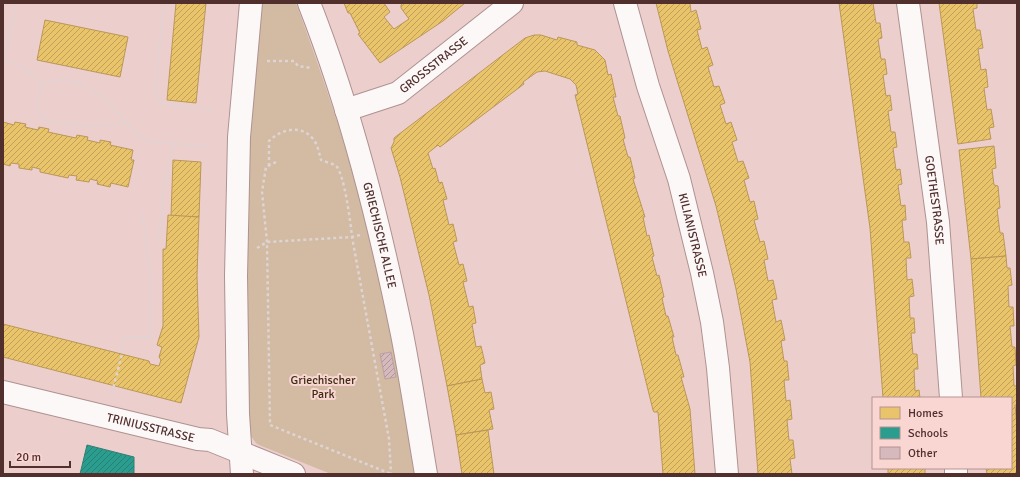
<svg xmlns="http://www.w3.org/2000/svg" width="1020" height="477" viewBox="0 0 1020 477" font-family="Signika,sans-serif">
<style>
.green{fill:#d2baa3}
.homes{fill:url(#homes-hatch);stroke:#bb9758}
.schools{fill:url(#schools-hatch);stroke:#367c72}
.building{fill:url(#building-hatch);stroke:#bb9fa2}
.lines{fill:none;stroke-linecap:round;stroke-linejoin:round}
.street-casing{stroke:#ae9290;stroke-width:24}
.path{stroke:#ded4d3;stroke-width:2.5;stroke-dasharray:3 3;stroke-linecap:butt}
.street{stroke:#fcf8f8;stroke-width:22}
.labels{text-anchor:middle;stroke-width:4;stroke-linejoin:round;paint-order:stroke}
.street-label{font-size:12px;fill:#512f2d;stroke:#fad6d3}
.park-label{font-size:12px;fill:#3b2d11;stroke:#fad6d3}
</style>
<defs>
<pattern id="homes-hatch" width="6" height="6" patternUnits="userSpaceOnUse"><rect width="6" height="6" fill="#e9c46a"/><path d="M-1 1l2-2M0 6l6-6M5 7l2-2" fill="none" stroke="#bfa058"/></pattern>
<pattern id="schools-hatch" width="6" height="6" patternUnits="userSpaceOnUse"><rect width="6" height="6" fill="#2a9d8f"/><path d="M-1 1l2-2M0 6l6-6M5 7l2-2" fill="none" stroke="#268075"/></pattern>
<pattern id="building-hatch" width="6" height="6" patternUnits="userSpaceOnUse"><rect width="6" height="6" fill="#d5b9bc"/><path d="M-1 1l2-2M0 6l6-6M5 7l2-2" fill="none" stroke="#af9799"/></pattern>
</defs>
<rect width="100%" height="100%" fill="#eccfcd"/>
<path class="green" d="M261,3H296C320,70 344,136 361,204C385,293 400,383 414,474H331L259,445L256,443L248,432L244,330L251,104Z"/>
<g class="homes">
<polygon points="176,3 206,3 196,103 167,100"/>
<polygon points="344,3 384,3 390,12 384,17 394,29 409,19 401,8 401,5 403,3 465,3 443,21 380,63 358,34 360,33 350,13 348,13"/>
<polygon points="656,3 690,3 691,12 696,10 701,29 697,30 702,49 707,47 713,65 708,67 714,87 719,86 725,103 720,105 726,124 731,122 737,140 732,142 738,162 743,161 749,178 744,180 750,202 754,201 758,219 754,220 760,242 764,241 768,259 764,260 768,281 773,280 777,299 772,300 776,322 781,320 785,340 781,341 784,361 787,361 789,380 784,380 786,401 790,400 792,419 787,420 789,440 793,440 795,458 790,459 792,474 758,474 750,362 736,289 716,206 668,51"/>
<polygon points="839,3 873,3 876,23 880,23 882,38 878,39 881,59 885,59 887,74 883,75 886,96 890,95 892,110 888,111 891,132 895,132 897,147 893,148 896,170 900,169 902,184 898,185 901,206 905,205 906,220 902,220 904,242 909,242 911,258 906,258 907,280 912,279 914,296 909,297 910,318 914,318 915,333 911,333 913,354 917,354 918,369 914,369 915,391 919,390 920,398 883,398 870,228"/>
<polygon points="939,3 977,3 977,8 973,9 976,30 980,30 983,48 978,49 981,70 986,69 988,87 984,88 987,110 991,109 994,127 989,128 991,139 958,144"/>
<polygon points="45,20 128,37 120,77 37,60"/>
<polygon points="534,35 541,35 557,40 558,37 577,42 577,45 595,50 605,60 608,75 611,74 616,97 613,97 618,116 620,116 625,138 623,139 628,157 630,157 635,178 633,179 645,217 643,217 647,236 649,235 654,256 652,257 657,276 659,275 664,297 662,298 666,316 668,316 674,337 672,337 676,355 678,355 684,377 681,377 690,409 695,474 663,474 658,412 654,412 653,410 575,95 578,94 576,85 570,79 545,71 537,72 523,82 524,84 440,147 438,145 428,153 433,169 435,168 439,183 442,182 447,199 443,200 449,225 453,224 457,241 453,242 459,265 463,264 467,281 463,282 469,307 473,306 476,323 472,324 476,347 481,346 485,363 480,365 482,379 447,386 429,295 400,177 391,148 394,142 394,138 525,38"/>
<polygon points="3,122 14,125 15,122 26,124 25,127 38,130 39,127 49,129 48,132 76,138 77,135 88,137 87,140 100,143 100,140 111,142 110,145 133,150 131,160 134,160 128,187 111,183 110,187 97,184 98,181 90,179 89,182 76,180 77,176 69,175 68,178 40,172 40,169 32,167 32,170 19,168 19,164 11,163 10,166 3,164"/>
<polygon points="994,146 996,168 992,169 994,185 998,186 1000,208 997,209 1000,233 1003,233 1006,256 971,259 959,150"/>
<polygon points="173,160 201,162 199,217 171,216"/>
<polygon points="168,215 199,217 197,276 199,337 181,403 3,357 3,324 149,361 150,364 159,366 161,360 159,357 162,347 157,345 163,326 163,249 166,249"/>
<polygon points="1006,256 1007,268 1010,268 1012,285 1008,286 1009,307 1013,307 1014,326 1010,326 1012,347 1015,347 1016,365 1013,366 1014,386 1017,386 1017,405 1015,405 1017,427 1017,474 987,474 986,468 1011,468 1011,398 981,398 971,259"/>
<polygon points="482,379 485,393 491,392 494,409 489,410 493,429 456,435 447,386"/>
<polygon points="488,430 494,474 462,474 456,435"/>
<rect x="888" y="468" width="37" height="6"/>
</g>
<polygon class="schools" points="87,445 134,457 134,474 80,474"/>
<polygon class="building" points="391,352 396,377 385,379 380,354"/>
<g class="lines">
<defs>
<g id="street">
<path id="s1" d="M309,3C351,110 379,222 402,334C411,380 418,427 426,474"/>
<path id="s2" d="M625,3L648,86L679,179L702,273L712,322L718,368L727,474"/>
<path id="s3" d="M908,3L938,222L951,398"/>
<path id="s4" d="M346,110L398,93L512,3"/>
<path id="s5" d="M3,392L198,439L210,440L294,474"/>
<polyline points="956,468 956,474"/>
<polyline points="242,474 238,414 236,276 239,137 251,3"/>
</g>
</defs>
<use href="#street" class="street-casing"/>
<g class="path">
<polyline points="164,3 155,95 162,104 211,110"/>
<polyline points="3,59 6,51 16,3"/>
<path d="M3,60C20,63 31,73 44,84"/>
<polyline points="267,61 294,61 298,66 311,68"/>
<path d="M126,124C108,124 50,130 39,113C33,105 40,91 44,84C87,66 114,111 140,137L148,141L208,147"/>
<polyline points="276,162 266,167 262,192 267,242 270,425 391,474"/>
<path d="M269,166V141C281,129 301,124 313,139C318,145 319,153 321,160C325,162 332,163 336,166C344,172 351,225 352,237L389,439L391,473"/>
<polyline points="159,237 164,182 174,144"/>
<polyline points="257,248 267,242 352,237 360,235"/>
<polyline points="112,393 122,354 124,337 150,338 150,269 142,214"/>
</g>
<use href="#street" class="street"/>
</g>
<g class="labels">
<g class="street-label">
<text dy="4" stroke="none"><textPath href="#s4" startOffset="100">GROSSSTRASSE</textPath></text>
<text dy="4" stroke="none"><textPath href="#s3" startOffset="199">GOETHESTRASSE</textPath></text>
<text dy="4" stroke="none"><textPath href="#s1" startOffset="243">GRIECHISCHE ALLEE</textPath></text>
<text dy="4" stroke="none"><textPath href="#s2" startOffset="242">KILIANISTRASSE</textPath></text>
<text dy="4" stroke="none"><textPath href="#s5" startOffset="152">TRINIUSSTRASSE</textPath></text>
</g>
<g class="park-label">
<text x="323" y="384">Griechischer<tspan x="323" dy="14">Park</tspan></text>
</g>
</g>
<rect width="1020" height="477" fill="none" stroke="#512f2d" stroke-width="8"/>
<rect x="872" y="397" width="140" height="72" fill="#fad6d3" stroke="#b69391"/>
<rect x="880" y="407" width="20" height="12" fill="#e9c46a" stroke="#b69391"/>
<text x="908" y="417" font-size="12" fill="#512f2d">Homes</text>
<rect x="880" y="427" width="20" height="12" fill="#2a9d8f" stroke="#b69391"/>
<text x="908" y="437" font-size="12" fill="#512f2d">Schools</text>
<rect x="880" y="447" width="20" height="12" fill="#d5b9bc" stroke="#b69391"/>
<text x="908" y="457" font-size="12" fill="#512f2d">Other</text>
<path d="M10 461v6h60v-6" fill="none" stroke="#512f2d" stroke-width="2"/>
<text x="16" y="461" font-size="12" fill="#512f2d" stroke="#fad6d3" stroke-width="3" paint-order="stroke">20 m</text>
</svg>
